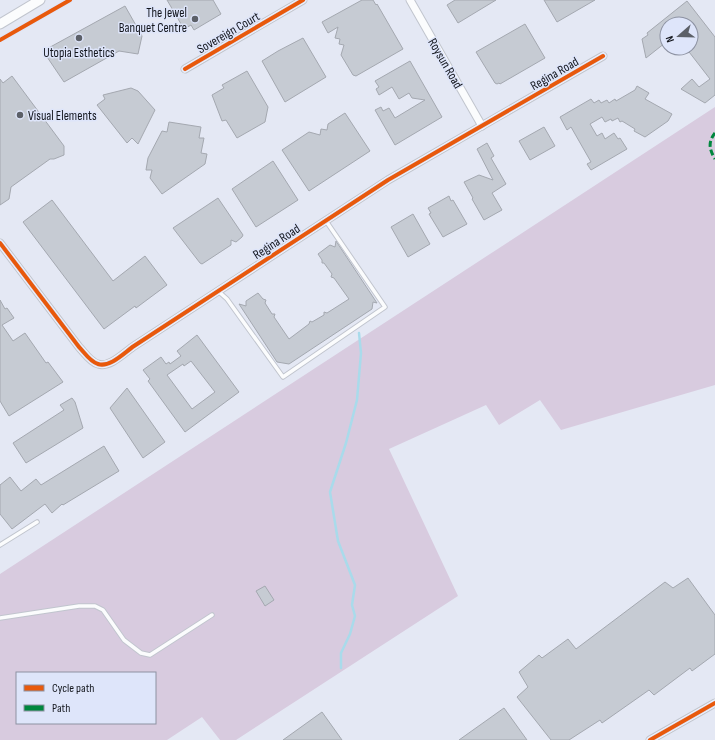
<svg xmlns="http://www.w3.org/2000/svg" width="715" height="740" viewBox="0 0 715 740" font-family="'Sofia Sans Condensed',sans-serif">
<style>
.green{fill:#d8cbdf;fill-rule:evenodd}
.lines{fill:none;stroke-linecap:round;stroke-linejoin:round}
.stream{stroke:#a9dbeb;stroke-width:2.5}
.building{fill:#c6cbd3;stroke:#a4a8b0;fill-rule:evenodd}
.lane-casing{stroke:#c1c5ce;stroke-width:5.5}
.street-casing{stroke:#c1c5ce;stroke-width:9}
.secondary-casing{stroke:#c1c5ce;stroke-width:11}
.lane{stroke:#fbfcfd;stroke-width:3.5}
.street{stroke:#fbfcfd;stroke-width:7}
.secondary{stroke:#fbfcfd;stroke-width:9}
.quiet{stroke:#00873e;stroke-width:3;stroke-dasharray:6 3;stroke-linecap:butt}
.cycleway-casing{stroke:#dee5fa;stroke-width:6}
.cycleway{stroke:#e8590c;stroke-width:4}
.poi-dot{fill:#5c6068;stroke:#dee5fa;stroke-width:1.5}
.labels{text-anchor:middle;stroke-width:3;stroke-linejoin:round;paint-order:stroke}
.poi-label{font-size:13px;fill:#13161d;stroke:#dee5fa;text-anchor:end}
.street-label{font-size:13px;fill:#13161d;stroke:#dee5fa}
</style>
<rect width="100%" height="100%" fill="#e4e8f4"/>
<path class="green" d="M715,107V385L561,430L540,400L499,425L486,405L389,449L458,596L236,740H220L202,717L167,740H0V574ZM17,673H155V723H17Z"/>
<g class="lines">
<polyline class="stream" points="341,668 341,653 350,634 355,616 352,605 355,585 338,541 330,492 346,443 357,400 361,353 359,333"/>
</g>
<g class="building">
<polygon points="167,0 213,0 221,14 194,30 191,25 184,29"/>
<polygon points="362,0 373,0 376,5 377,4 403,49 356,76 353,75 341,55 344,45 339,44 340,39 335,38 338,27 328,33 322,22"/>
<polygon points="455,0 496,0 458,23 447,5"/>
<polygon points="544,0 595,0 557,22"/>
<polygon points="687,1 715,37 715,95 705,103 681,89 692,79 699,87 710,79 686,48 691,48 691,24 667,24 667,30 664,32 666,34 661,38 665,43 646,58 642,39 648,35 647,33"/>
<polygon points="125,6 142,36 138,54 119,51 64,82 43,51"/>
<polygon points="525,24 545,58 500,84 499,83 497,84 495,83 476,52"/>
<polygon points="303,38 326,77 285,102 262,61 278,51"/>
<polygon points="410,61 442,117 395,145 375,110 381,107 383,111 389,108 395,118 425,100 412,98 409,93 399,99 392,87 379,95 376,89 379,87 375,81"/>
<polygon points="247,71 268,107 265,122 237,138 226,120 222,121 212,95 224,88 222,85"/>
<polygon points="12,76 64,146 64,155 54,159 50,159 11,187 9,199 0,205 0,79 3,83"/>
<polygon points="637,86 649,93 645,99 672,114 668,121 645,137 634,131 635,129 622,121 620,122 618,118 612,121 611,119 605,122 602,117 590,124 597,136 602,133 605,139 614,133 618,139 620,138 627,149 591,170 587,164 591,162 571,127 567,130 560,117 591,99 594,103 599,100 601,103 607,100 609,103 615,99 616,101 635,90"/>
<polygon points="131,88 138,91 155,110 138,144 132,138 127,143 97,105 105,99 103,95"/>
<polygon points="345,113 370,151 309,191 282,150 309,132 320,135 321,129 327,130 328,124"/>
<polygon points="169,122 201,127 199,138 204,138 201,153 207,154 205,164 162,194 150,178 152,170 146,170 148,158 162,131 167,132"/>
<polygon points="544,127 555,146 530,160 519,141"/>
<polygon points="487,143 494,156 491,158 506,184 492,193 502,210 484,220 472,199 473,198 464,182 479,175 493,180 477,149"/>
<polygon points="273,161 298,200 256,227 232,189"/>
<polygon points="449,196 451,201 453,200 467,224 443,237 429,214 431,213 428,208"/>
<polygon points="218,198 243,235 242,237 236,242 231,240 231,245 202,264 200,263 173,228"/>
<polygon points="52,200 113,281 145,256 167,285 136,308 135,306 104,329 23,222"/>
<polygon points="413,214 430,244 408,257 391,227"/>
<polygon points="336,241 377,303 373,302 372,309 289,364 277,362 239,304 246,306 246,301 258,293 263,299 266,300 265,303 272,314 275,314 274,317 289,339 309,324 310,321 312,322 324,315 324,312 327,313 349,299 334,278 331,277 332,274 324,263 322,263 322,260 318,254 330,245 335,247"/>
<polygon points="0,300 5,309 7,308 14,318 2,325 13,341 25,333 46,363 48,362 63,382 9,416 0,401"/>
<path d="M197,335L239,392L185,432L148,381L150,379L143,370L161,357L166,364L169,362L170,364L181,356L177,351ZM191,361L215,392L192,409L167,375L183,364L184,366Z"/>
<polygon points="127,388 165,442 143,458 110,408"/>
<polygon points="72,398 75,402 83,428 26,463 13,443 64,410 60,405"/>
<polygon points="104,446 119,471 63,505 62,504 52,513 45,504 12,529 0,514 0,485 10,477 21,491 36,479 41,485"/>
<polygon points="688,578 715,615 715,654 692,671 690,668 654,695 649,690 602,723 600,720 569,740 551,740 517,697 528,687 519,672 539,655 542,658 568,639 576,649 665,582 673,588"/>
<polygon points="265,586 274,600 265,606 256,591"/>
<polygon points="504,708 527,740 459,740"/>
<polygon points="322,712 342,740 283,740"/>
</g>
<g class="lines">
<defs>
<g id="lane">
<polyline points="218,291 227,299 283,377 385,307 326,221"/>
<polyline points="0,545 37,522"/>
<polyline points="0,618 79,606 95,606 103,610 124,640 141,653 150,655 212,615"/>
</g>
<g id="street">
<polyline points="410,0 482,126"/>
<polyline points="185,69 303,0"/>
<path d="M0,243L79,347C84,352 90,362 98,364C110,368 125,352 134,346L388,180L603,56"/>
<polyline points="650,740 715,703"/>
</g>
<polyline id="secondary" points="0,24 40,0"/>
</defs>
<use href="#lane" class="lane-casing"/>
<use href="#street" class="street-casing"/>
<use href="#secondary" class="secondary-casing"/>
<use href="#lane" class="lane"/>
<use href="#street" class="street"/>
<use href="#secondary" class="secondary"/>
<path class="quiet" d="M715,133C708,142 709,149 715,159"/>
<defs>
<g id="cycleway">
<polyline points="0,40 70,0"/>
<polyline points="185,69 303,0"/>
<path d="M0,243L79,347C84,352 90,362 98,364C110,368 125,352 134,346L388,180L603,56"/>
<polyline points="650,740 715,703"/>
</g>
</defs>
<use href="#cycleway" class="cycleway-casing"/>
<use href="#cycleway" class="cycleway"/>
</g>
<g class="poi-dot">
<circle cx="195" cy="19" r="4"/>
<circle cx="79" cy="38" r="4"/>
<circle cx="20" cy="115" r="4"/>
</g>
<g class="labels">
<g class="poi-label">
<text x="187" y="17">The Jewel<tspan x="187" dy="15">Banquet Centre</tspan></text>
<text x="79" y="57" text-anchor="middle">Utopia Esthetics</text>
<text x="28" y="120" text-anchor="start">Visual Elements</text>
</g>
<g class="street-label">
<text transform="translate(228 32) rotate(-30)" y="5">Sovereign Court</text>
<text transform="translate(446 63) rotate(60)" y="5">Roysun Road</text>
<text transform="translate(554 73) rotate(-30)" y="5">Regina Road</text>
<text transform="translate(276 241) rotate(-33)" y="5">Regina Road</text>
</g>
</g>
<rect x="16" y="672" width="140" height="52" fill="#dee5fa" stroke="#8d92a2"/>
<rect x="24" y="685" width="20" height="6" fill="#e8590c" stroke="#8d92a2"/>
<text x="52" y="692" font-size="12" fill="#13161d">Cycle path</text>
<rect x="24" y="705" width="20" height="6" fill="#00873e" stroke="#8d92a2"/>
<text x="52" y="712" font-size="12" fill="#13161d">Path</text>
<g transform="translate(679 36) rotate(250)"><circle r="19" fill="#dee5fa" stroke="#8d92a2"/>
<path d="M0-3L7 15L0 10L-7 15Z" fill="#5c6068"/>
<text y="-6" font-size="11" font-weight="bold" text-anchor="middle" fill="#13161d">N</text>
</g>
</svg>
